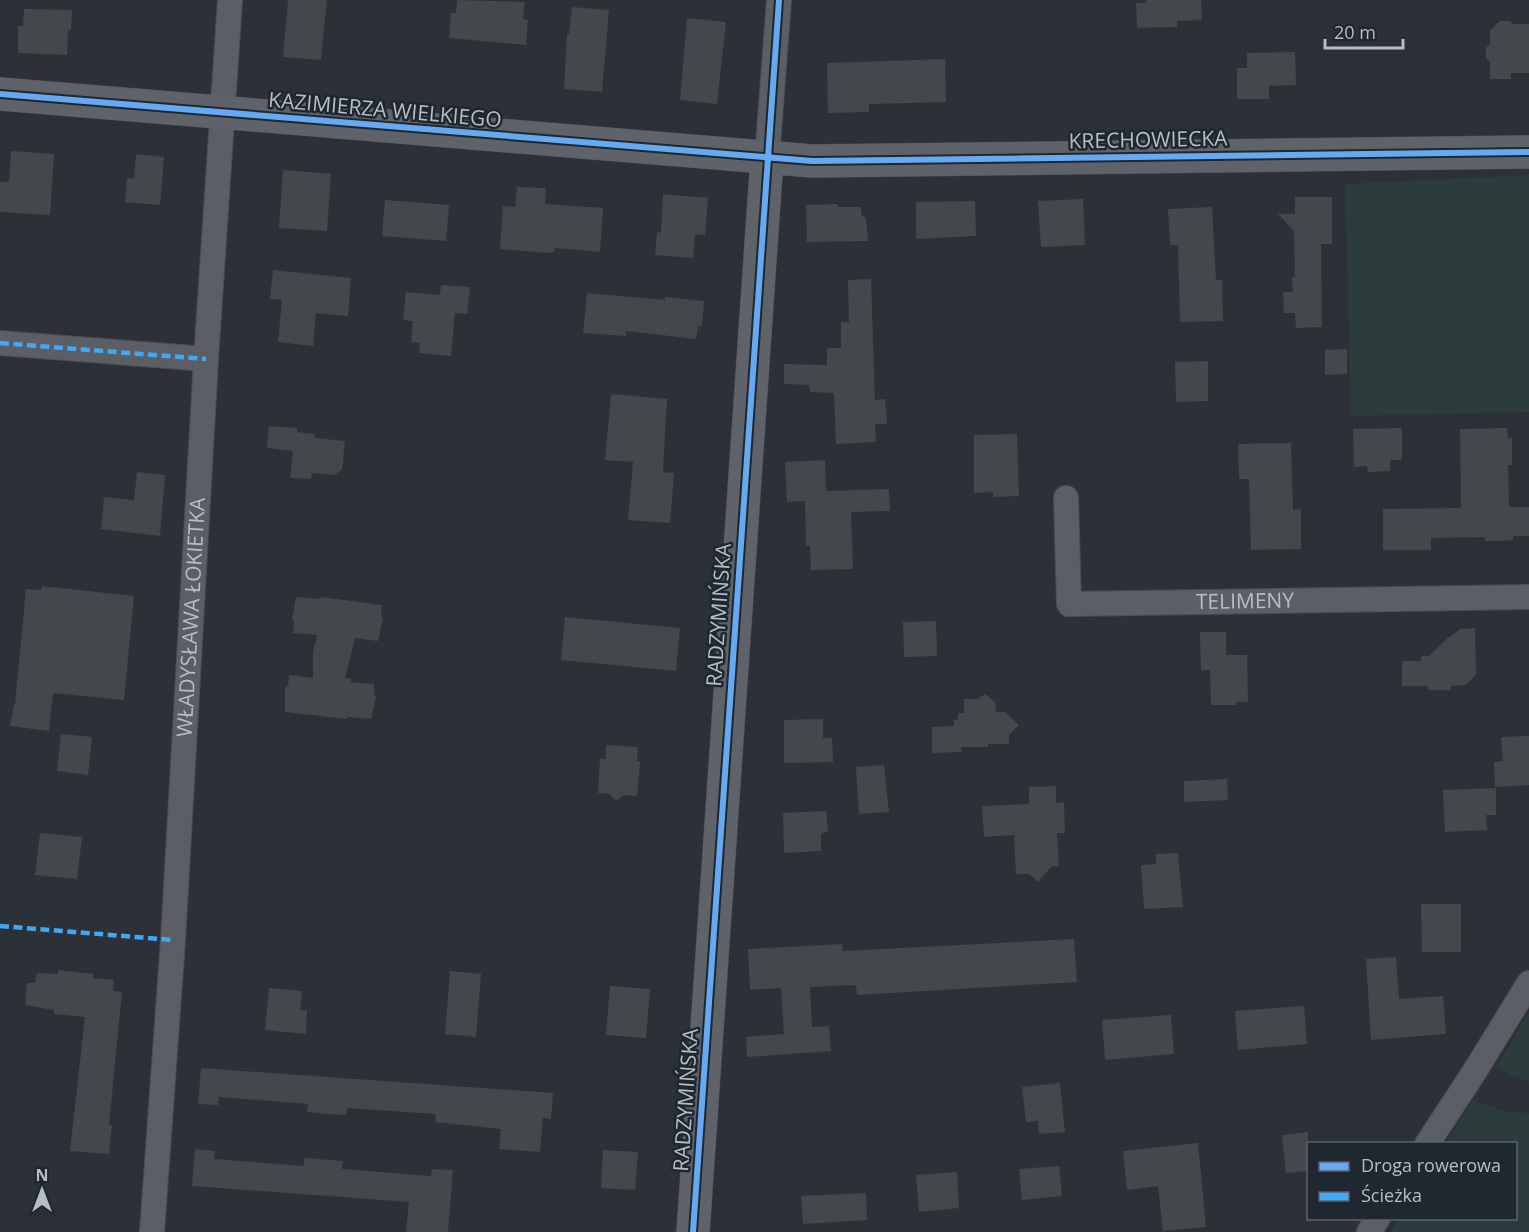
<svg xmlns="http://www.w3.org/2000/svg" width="1529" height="1232" viewBox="0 0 1529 1232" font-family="'Open Sans',sans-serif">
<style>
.green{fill:#2c3c3d}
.building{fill:#44484c}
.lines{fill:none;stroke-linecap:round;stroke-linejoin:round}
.street-casing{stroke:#4a4d51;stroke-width:26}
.secondary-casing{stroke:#4a4d51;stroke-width:34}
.street{stroke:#5b5e64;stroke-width:24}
.secondary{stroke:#5f6369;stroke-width:33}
.quiet{stroke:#3fa9f5;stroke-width:4.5;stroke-dasharray:9 4.5;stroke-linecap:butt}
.cycleway-casing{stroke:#1f2730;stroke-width:10}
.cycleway{stroke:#66a8f1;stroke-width:6}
.labels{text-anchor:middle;stroke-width:5;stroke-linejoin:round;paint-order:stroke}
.street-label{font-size:21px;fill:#b6bdc6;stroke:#1f2730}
</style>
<rect width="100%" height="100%" fill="#2c3137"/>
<g class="green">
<polygon points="1529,175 1529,412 1351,416 1345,184"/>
<polygon points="1529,1012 1529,1081 1509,1075 1497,1066"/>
<polygon points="1473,1100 1508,1112 1529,1113 1529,1232 1391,1232 1399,1219 1516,1218 1516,1144 1446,1143"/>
</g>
<g class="building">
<polygon points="288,0 327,0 321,60 283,57"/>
<polygon points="457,0 525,2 523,19 528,20 526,45 449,38 451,13 456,13"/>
<polygon points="1146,0 1201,0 1202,20 1177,21 1177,27 1137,28 1136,3 1146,3"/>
<polygon points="572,7 609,10 602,92 564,89 567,34 569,34"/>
<polygon points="24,9 72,10 71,30 68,30 67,55 18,53 18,26 23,26"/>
<polygon points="687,18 726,22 717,104 680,100"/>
<polygon points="1500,21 1510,21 1513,24 1529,24 1529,73 1511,73 1511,79 1490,79 1490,62 1486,58 1486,48 1490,44 1490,30"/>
<polygon points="1295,52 1296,85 1269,86 1269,99 1237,99 1237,68 1247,68 1247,53"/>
<polygon points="945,59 946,102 869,104 869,112 828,113 827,63"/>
<polygon points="11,151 54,154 50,215 0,212 0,182 9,182"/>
<polygon points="136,154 164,157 160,205 125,202 127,178 134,179"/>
<polygon points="283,170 331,174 327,231 279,228"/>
<polygon points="517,187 546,188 545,204 603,208 600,252 555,248 554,252 548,253 500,249 503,206 515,207"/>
<polygon points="663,194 708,198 705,235 695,234 693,258 655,255 657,232 661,233"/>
<polygon points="1295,197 1332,197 1332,244 1321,244 1322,327 1296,328 1295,313 1284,313 1283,292 1293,292 1292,277 1295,277 1294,231 1278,214 1295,214"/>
<polygon points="1083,199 1085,245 1041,247 1038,201"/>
<polygon points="385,200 449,205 446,241 382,236"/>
<polygon points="975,201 976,236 916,239 916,202"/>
<polygon points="838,204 838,207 861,207 861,214 866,219 868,241 807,242 806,205"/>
<polygon points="1212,207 1216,280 1222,280 1223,321 1180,322 1178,245 1170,245 1168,209"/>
<polygon points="273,270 351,278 348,316 316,313 313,346 278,342 282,300 270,299"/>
<polygon points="871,279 875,400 885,399 887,424 875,424 876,442 836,444 834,393 810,392 809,385 784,384 784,364 827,365 827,348 841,348 841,322 849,322 848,280"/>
<polygon points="441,285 470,287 467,314 455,313 451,356 419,353 420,343 411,342 413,321 403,320 406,292 440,295"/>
<polygon points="587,293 665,300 665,297 704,301 702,326 698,326 696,339 626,331 626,336 583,333"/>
<polygon points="1347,349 1347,374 1325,375 1325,350"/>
<polygon points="1208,361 1208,401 1176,402 1175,362"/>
<polygon points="611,394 667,399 663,472 674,473 670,523 628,520 633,462 605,460"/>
<polygon points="269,426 297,428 297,432 315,434 315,438 345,441 342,470 334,475 312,473 311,479 290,478 293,451 267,448"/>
<polygon points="1402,428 1402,460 1390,460 1390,471 1368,472 1367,466 1354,467 1353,429"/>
<polygon points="1507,428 1508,438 1512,438 1512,465 1508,465 1509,507 1529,507 1529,536 1513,536 1513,540 1499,541 1485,541 1485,537 1431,538 1431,550 1383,550 1383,509 1461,508 1460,429"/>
<polygon points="1017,434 1019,496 993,497 993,492 974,493 974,435"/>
<polygon points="1291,443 1293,510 1301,509 1301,549 1251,550 1249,479 1239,479 1238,444"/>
<polygon points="825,460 826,491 889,489 890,511 851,512 853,569 811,570 810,546 806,546 805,501 787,502 785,462"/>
<polygon points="137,472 165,475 160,536 101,529 104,497 134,500"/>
<polygon points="42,586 134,596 124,700 53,693 49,731 10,726 14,704 15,704 26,589 41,590"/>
<polygon points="296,597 320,599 321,597 382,605 381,616 383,618 378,641 355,638 345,678 351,679 351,682 374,684 374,695 376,697 371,719 347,717 347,719 285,712 285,688 288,686 289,675 313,678 313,652 317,635 293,633 294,622 292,620"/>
<polygon points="565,617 680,628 676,671 561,660"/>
<polygon points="936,621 937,656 904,657 903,622"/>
<polygon points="1475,628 1476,675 1465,685 1451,686 1451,690 1428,690 1428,686 1402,686 1402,661 1421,661 1421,656 1429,656 1448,638 1461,629"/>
<polygon points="1200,632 1226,632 1226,655 1247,655 1248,702 1236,702 1236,705 1211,705 1210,670 1201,670"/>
<polygon points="985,694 995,702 996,712 1005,712 1019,725 1009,735 1009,744 988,744 988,747 961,747 961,752 932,753 932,727 954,726 954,720 958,720 958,713 964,713 964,699 978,699"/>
<polygon points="823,719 823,738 832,738 833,762 784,763 784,720"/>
<polygon points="61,734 92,737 88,775 57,771"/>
<polygon points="1529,736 1529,785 1495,787 1494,762 1503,761 1501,737"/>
<polygon points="606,745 638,747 637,761 640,761 637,796 624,795 616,801 610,794 598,793 600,759 606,759"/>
<polygon points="884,765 889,812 859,814 856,767"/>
<polygon points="1227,779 1228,800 1184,802 1184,781"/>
<polygon points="1056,786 1056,803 1064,802 1065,833 1057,833 1059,866 1052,866 1038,882 1029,874 1016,874 1014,835 984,837 982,806 1029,804 1029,787"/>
<polygon points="1496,788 1496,815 1486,815 1487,830 1445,832 1443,790"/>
<polygon points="826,811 828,832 821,833 821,851 784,853 783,813"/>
<polygon points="40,833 82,837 77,879 35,875"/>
<polygon points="1178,853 1183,907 1144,909 1141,865 1156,864 1156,854"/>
<polygon points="1421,904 1461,904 1461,952 1422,952"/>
<polygon points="1074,939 1077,982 857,995 856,985 810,987 812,1027 829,1026 831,1051 747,1057 746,1037 784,1034 781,988 750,990 748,949 842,944 843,951"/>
<polygon points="1396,957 1399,999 1443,996 1446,1034 1371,1040 1366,959"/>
<polygon points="58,970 94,974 93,978 114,980 113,991 122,992 109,1125 112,1125 109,1154 70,1151 85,1017 54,1014 54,1010 25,1005 27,983 35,983 37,973 58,974"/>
<polygon points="450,971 481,974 476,1037 445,1034"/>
<polygon points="610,986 650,989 646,1038 606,1035"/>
<polygon points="269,988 302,991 300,1010 307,1010 306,1034 265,1030"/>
<polygon points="1304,1006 1307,1044 1238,1050 1235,1011"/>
<polygon points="1171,1015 1174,1054 1105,1060 1102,1020"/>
<polygon points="201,1068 553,1093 551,1119 543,1118 540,1152 499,1149 501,1129 435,1122 436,1114 347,1108 346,1115 327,1114 307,1112 308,1104 219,1097 218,1105 198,1104"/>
<polygon points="1060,1083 1065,1132 1039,1134 1038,1121 1026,1122 1022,1087"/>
<polygon points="1308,1132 1308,1171 1286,1173 1282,1135"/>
<polygon points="1198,1143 1206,1227 1163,1231 1158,1186 1127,1190 1123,1151"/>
<polygon points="195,1149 215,1151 214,1159 304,1166 304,1158 343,1161 342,1169 431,1176 432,1169 453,1170 448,1232 406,1232 409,1202 192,1186"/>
<polygon points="603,1150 638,1152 635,1190 601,1188"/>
<polygon points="1059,1166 1062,1196 1022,1200 1019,1169"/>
<polygon points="957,1172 959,1208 919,1212 916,1175"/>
<polygon points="866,1193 867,1220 803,1224 801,1196"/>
</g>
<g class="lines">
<defs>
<g id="street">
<polyline points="767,158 779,0"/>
<polyline points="0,343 206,359"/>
<path id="s1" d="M1066,498L1069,604L1529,597"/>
<polyline points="1427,1144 1473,1074 1529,983"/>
<path id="s2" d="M152,1232L173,940L206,359L230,0"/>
<polyline points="1369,1232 1378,1218"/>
</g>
<g id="secondary">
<polyline points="0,94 812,161 1529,152"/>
<polyline points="693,1232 767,158"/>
</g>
</defs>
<use href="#street" class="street-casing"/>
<use href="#secondary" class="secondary-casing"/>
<use href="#street" class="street"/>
<use href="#secondary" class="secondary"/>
<g class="quiet">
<polyline points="0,343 206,359"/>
<polyline points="0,926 173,940"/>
</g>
<defs>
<g id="cycleway">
<polyline points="0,94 812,161 1529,152"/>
<polyline points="693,1232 779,0"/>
</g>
</defs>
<use href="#cycleway" class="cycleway-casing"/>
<use href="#cycleway" class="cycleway"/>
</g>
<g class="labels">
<g class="street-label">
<text transform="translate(385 110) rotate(5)" y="7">KAZIMIERZA WIELKIEGO</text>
<text transform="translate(1148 140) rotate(-1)" y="7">KRECHOWIECKA</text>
<text dy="7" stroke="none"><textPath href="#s1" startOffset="282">TELIMENY</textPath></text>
<text transform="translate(719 615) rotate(-86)" y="7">RADZYMIŃSKA</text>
<text dy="7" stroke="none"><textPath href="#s2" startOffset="616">WŁADYSŁAWA ŁOKIETKA</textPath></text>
<text transform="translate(686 1100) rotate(-86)" y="7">RADZYMIŃSKA</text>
</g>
</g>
<rect x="1307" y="1142" width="210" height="78" fill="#1f2730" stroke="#5b636c" stroke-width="1.5"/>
<rect x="1319" y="1162" width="30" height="9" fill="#66a8f1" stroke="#5b636c" stroke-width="1.5"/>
<text x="1361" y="1172" font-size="18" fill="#b6bdc6">Droga rowerowa</text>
<rect x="1319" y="1192" width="30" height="9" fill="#3fa9f5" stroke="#5b636c" stroke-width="1.5"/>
<text x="1361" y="1202" font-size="18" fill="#b6bdc6">Ścieżka</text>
<g transform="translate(42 1190)" stroke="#1f2730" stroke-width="4.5" paint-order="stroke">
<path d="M0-4.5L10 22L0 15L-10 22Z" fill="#b6bdc6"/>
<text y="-9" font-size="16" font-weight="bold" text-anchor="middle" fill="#b6bdc6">N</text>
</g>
<path d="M1325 39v9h78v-9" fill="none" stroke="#b6bdc6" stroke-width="3"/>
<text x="1334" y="39" font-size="18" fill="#b6bdc6" stroke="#1f2730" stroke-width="4.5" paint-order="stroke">20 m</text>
</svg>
